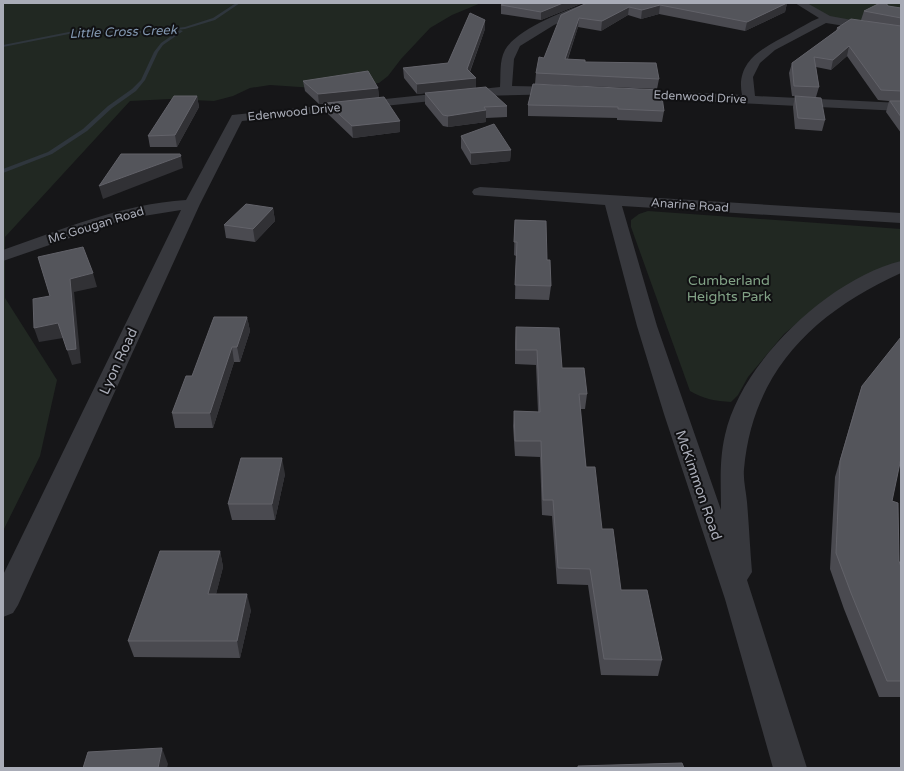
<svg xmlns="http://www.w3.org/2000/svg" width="904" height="771" viewBox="0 0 904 771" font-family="'Varela Round',sans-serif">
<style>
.green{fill:#212822}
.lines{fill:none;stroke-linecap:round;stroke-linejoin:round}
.stream{fill:#2f363d;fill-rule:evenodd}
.street{fill:#37383d;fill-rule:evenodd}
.wall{fill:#4a4a50}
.shaded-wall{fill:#313135}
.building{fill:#54555b;stroke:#626269}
.labels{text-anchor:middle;stroke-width:4;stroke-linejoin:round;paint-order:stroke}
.far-street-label{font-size:12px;fill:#a9acb7;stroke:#111113}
.far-water-label{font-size:13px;font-style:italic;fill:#8297b0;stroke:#111113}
.park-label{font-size:14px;fill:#81a185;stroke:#111113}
.street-label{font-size:14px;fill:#a9acb7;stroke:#111113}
</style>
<rect width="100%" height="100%" fill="#161618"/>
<g class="green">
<polygon points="3,3 481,3 452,15 430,28 401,59 388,76 379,83 329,89 270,85 250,88 233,96 214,101 170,99 130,101 5,237 5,298 57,380 40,456 3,531"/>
<polygon points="797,3 901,3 901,38 858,30"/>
<path d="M648,211L901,229V261L807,315L784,334L748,377L738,395L731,402C715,401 704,399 690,391L631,227V220L639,214Z"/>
</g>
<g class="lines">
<g class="stream">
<polygon points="236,3 240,3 215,20 185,29 151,33 79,32 3,47 3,45 79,30 151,31 185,27 213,18"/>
<polygon points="180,30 183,31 163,45 158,52 145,80 136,91 112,108 87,131 52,154 3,173 3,169 48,152 83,129 108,106 132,89 141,80 154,52 161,43"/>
</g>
<g class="street">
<path d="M587,3H602L554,25L520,46L514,59L512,86L562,87L566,88L568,91L566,94L479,96L242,121L200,204L18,605L13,613L3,617V575L181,210L125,219L3,261V250C63,229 122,204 186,200L232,115L500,87C501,75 499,61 505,50C517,29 564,11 587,3Z"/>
<path d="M795,3H807L830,16L901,29V35L826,23L775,50L760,63L753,77L755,96L901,103V111L633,98L627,94L633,90L742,95C735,60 765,47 791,33C800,28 809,22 819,18Z"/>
<path d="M480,187L901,213V223L622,206L657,326L721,510C721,484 719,461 725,435C741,362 829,279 901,261V273C815,312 753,370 744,469C743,480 746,491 747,502C749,525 750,549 752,572L747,580L807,768H773L725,599L664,414L637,326L605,205L474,195L472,192L474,189Z"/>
</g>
</g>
<g class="wall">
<polygon points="505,3 583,3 541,20 501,14 501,5"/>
<polygon points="587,3 787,3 785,12 745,31 659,14 641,19 628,15 601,31 578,27 568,59 585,62 659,79 657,89 535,84 536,73 544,58"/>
<polygon points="888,6 901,8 901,133 886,112 889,101 878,100 847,56 831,70 816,67 819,87 816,97 825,120 822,131 795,129 793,107 795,96 792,96 789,73 792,63 836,31 837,28 871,22 861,20 864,11"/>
<polygon points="485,20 485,29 470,72 476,78 476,88 507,106 507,117 486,118 486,122 448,127 443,126 425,104 425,93 417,94 404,78 403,68 448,63"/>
<polygon points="303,81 378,88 379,98 400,132 353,138 328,114 327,104 319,104 305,91"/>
<polygon points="533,84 664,111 662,122 617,120 617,118 528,116 528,105"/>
<polygon points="197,96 199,107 177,147 150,147 148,136"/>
<polygon points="461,136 511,150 510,161 471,165 461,148"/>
<polygon points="273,208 275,221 255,242 226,238 224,225"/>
<polygon points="515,220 547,260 551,286 549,300 515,299 516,256 514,255"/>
<polygon points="247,317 250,331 240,362 234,362 213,428 175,428 172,413 192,376"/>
<polygon points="516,327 562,368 587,394 585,409 580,409 586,467 602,529 621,590 662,660 658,676 601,675 588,585 557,584 552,516 542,515 540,457 515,456 513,426 514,411 538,412 536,365 515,364 515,342"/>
<polygon points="862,386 892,501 899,561 901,567 901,697 879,697 844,609 830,569 835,477 857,401"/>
<polygon points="285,474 275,520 232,520 228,504"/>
<polygon points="220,551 223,567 216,594 251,610 240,658 134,657 128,641"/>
</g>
<g class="shaded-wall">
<polygon points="563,3 583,3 541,20 541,12"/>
<polygon points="787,3 785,12 745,31 747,22"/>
<polygon points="660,5 659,14 641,19 642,10"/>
<polygon points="629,7 628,15 601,31 602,21"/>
<polygon points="579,18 578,27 564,69 565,59"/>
<polygon points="485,20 485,29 467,79 476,78 476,88 417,94 417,84 467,69"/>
<polygon points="849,46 847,56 831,70 833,60"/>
<polygon points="378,88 379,98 319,104 318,94"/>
<polygon points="197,96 199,107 177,147 175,135"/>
<polygon points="486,110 486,122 448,127 448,116"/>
<polygon points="400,121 400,132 353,138 352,126"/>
<polygon points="511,150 510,161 471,165 471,153"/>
<polygon points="181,156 183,168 103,199 99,186"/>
<polygon points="273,208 275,221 255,242 253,229"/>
<polygon points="93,273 97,287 74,292 81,363 72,365 67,350 70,279"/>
<polygon points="247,317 250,331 240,362 237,347"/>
<polygon points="58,323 63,338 39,342 34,328"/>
<polygon points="232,347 234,362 213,428 210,413"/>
<polygon points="282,458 285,474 275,520 272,504"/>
<polygon points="220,551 223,567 212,610 208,594"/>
<polygon points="247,594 251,610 240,658 237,641"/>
<polygon points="162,748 168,764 167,768 158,768"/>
</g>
<g class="building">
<polygon points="505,3 563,3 541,12 501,5"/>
<polygon points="587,3 787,3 747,22 660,5 642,10 629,7 602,21 579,18 565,59 585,60 585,62 656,63 659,79 536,73 539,57 544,58 561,15"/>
<polygon points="880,3 886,3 888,6 901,8 901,18 864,11"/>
<polygon points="470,13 485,20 467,69 476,78 417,84 403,68 448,63"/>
<polygon points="851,19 901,26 901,91 881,90 849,46 833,60 814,57 819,87 794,86 792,63 840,28 837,28"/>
<polygon points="368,71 378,88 318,94 303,81"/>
<polygon points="533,84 661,90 664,111 618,109 618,107 528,105"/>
<polygon points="486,87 507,106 484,107 486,110 448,116 443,115 425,93"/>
<polygon points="174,96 197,96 175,135 148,136"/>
<polygon points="795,96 821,98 825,120 798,118"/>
<polygon points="384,97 400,121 352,126 327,103"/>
<polygon points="890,101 901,101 901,117"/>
<polygon points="494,124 511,150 471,153 461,136"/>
<polygon points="121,154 180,154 181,156 99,186"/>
<polygon points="246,204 273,208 253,229 224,225"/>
<polygon points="515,220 546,221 547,260 550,260 551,286 515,285 517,242 514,242"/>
<polygon points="83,247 93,273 70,279 76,349 67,350 58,323 34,328 33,299 50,296 38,257"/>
<polygon points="214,317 247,317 237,347 232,347 210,413 172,413 186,376 192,376"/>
<polygon points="516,327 559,328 562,368 584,368 587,394 579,394 586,467 595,467 602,529 613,529 621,590 647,590 662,660 604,659 590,569 558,568 553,500 543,500 541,441 515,441 514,411 540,412 537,350 516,350"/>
<polygon points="901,337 901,458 892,501 898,503 899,561 901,567 901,681 887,681 851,593 836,553 840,461 862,386"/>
<polygon points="241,458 282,458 272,504 228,504"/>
<polygon points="160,551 220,551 208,594 247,594 237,641 128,641"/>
<polygon points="162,748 158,768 83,768 88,752"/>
<polygon points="682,763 684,768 578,768 578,766"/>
</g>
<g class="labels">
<g class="far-street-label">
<text transform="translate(700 97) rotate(3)" y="4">Edenwood Drive</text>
<text transform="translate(294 112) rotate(-6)" y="4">Edenwood Drive</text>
<text transform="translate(690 205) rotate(4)" y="4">Anarine Road</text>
<text transform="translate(96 225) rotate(-17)" y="4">Mc Gougan Road</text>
</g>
<g class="far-water-label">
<text transform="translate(123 31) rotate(-2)" y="5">Little Cross Creek</text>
</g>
<g class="park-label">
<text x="729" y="285">Cumberland<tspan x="729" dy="16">Heights Park</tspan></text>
</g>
<g class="street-label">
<text transform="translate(118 361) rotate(-65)" y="5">Lyon Road</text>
<text transform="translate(699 485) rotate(71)" y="5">McKimmon Road</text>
</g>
</g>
<rect width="904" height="771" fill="none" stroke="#a9acb7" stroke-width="8"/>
</svg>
